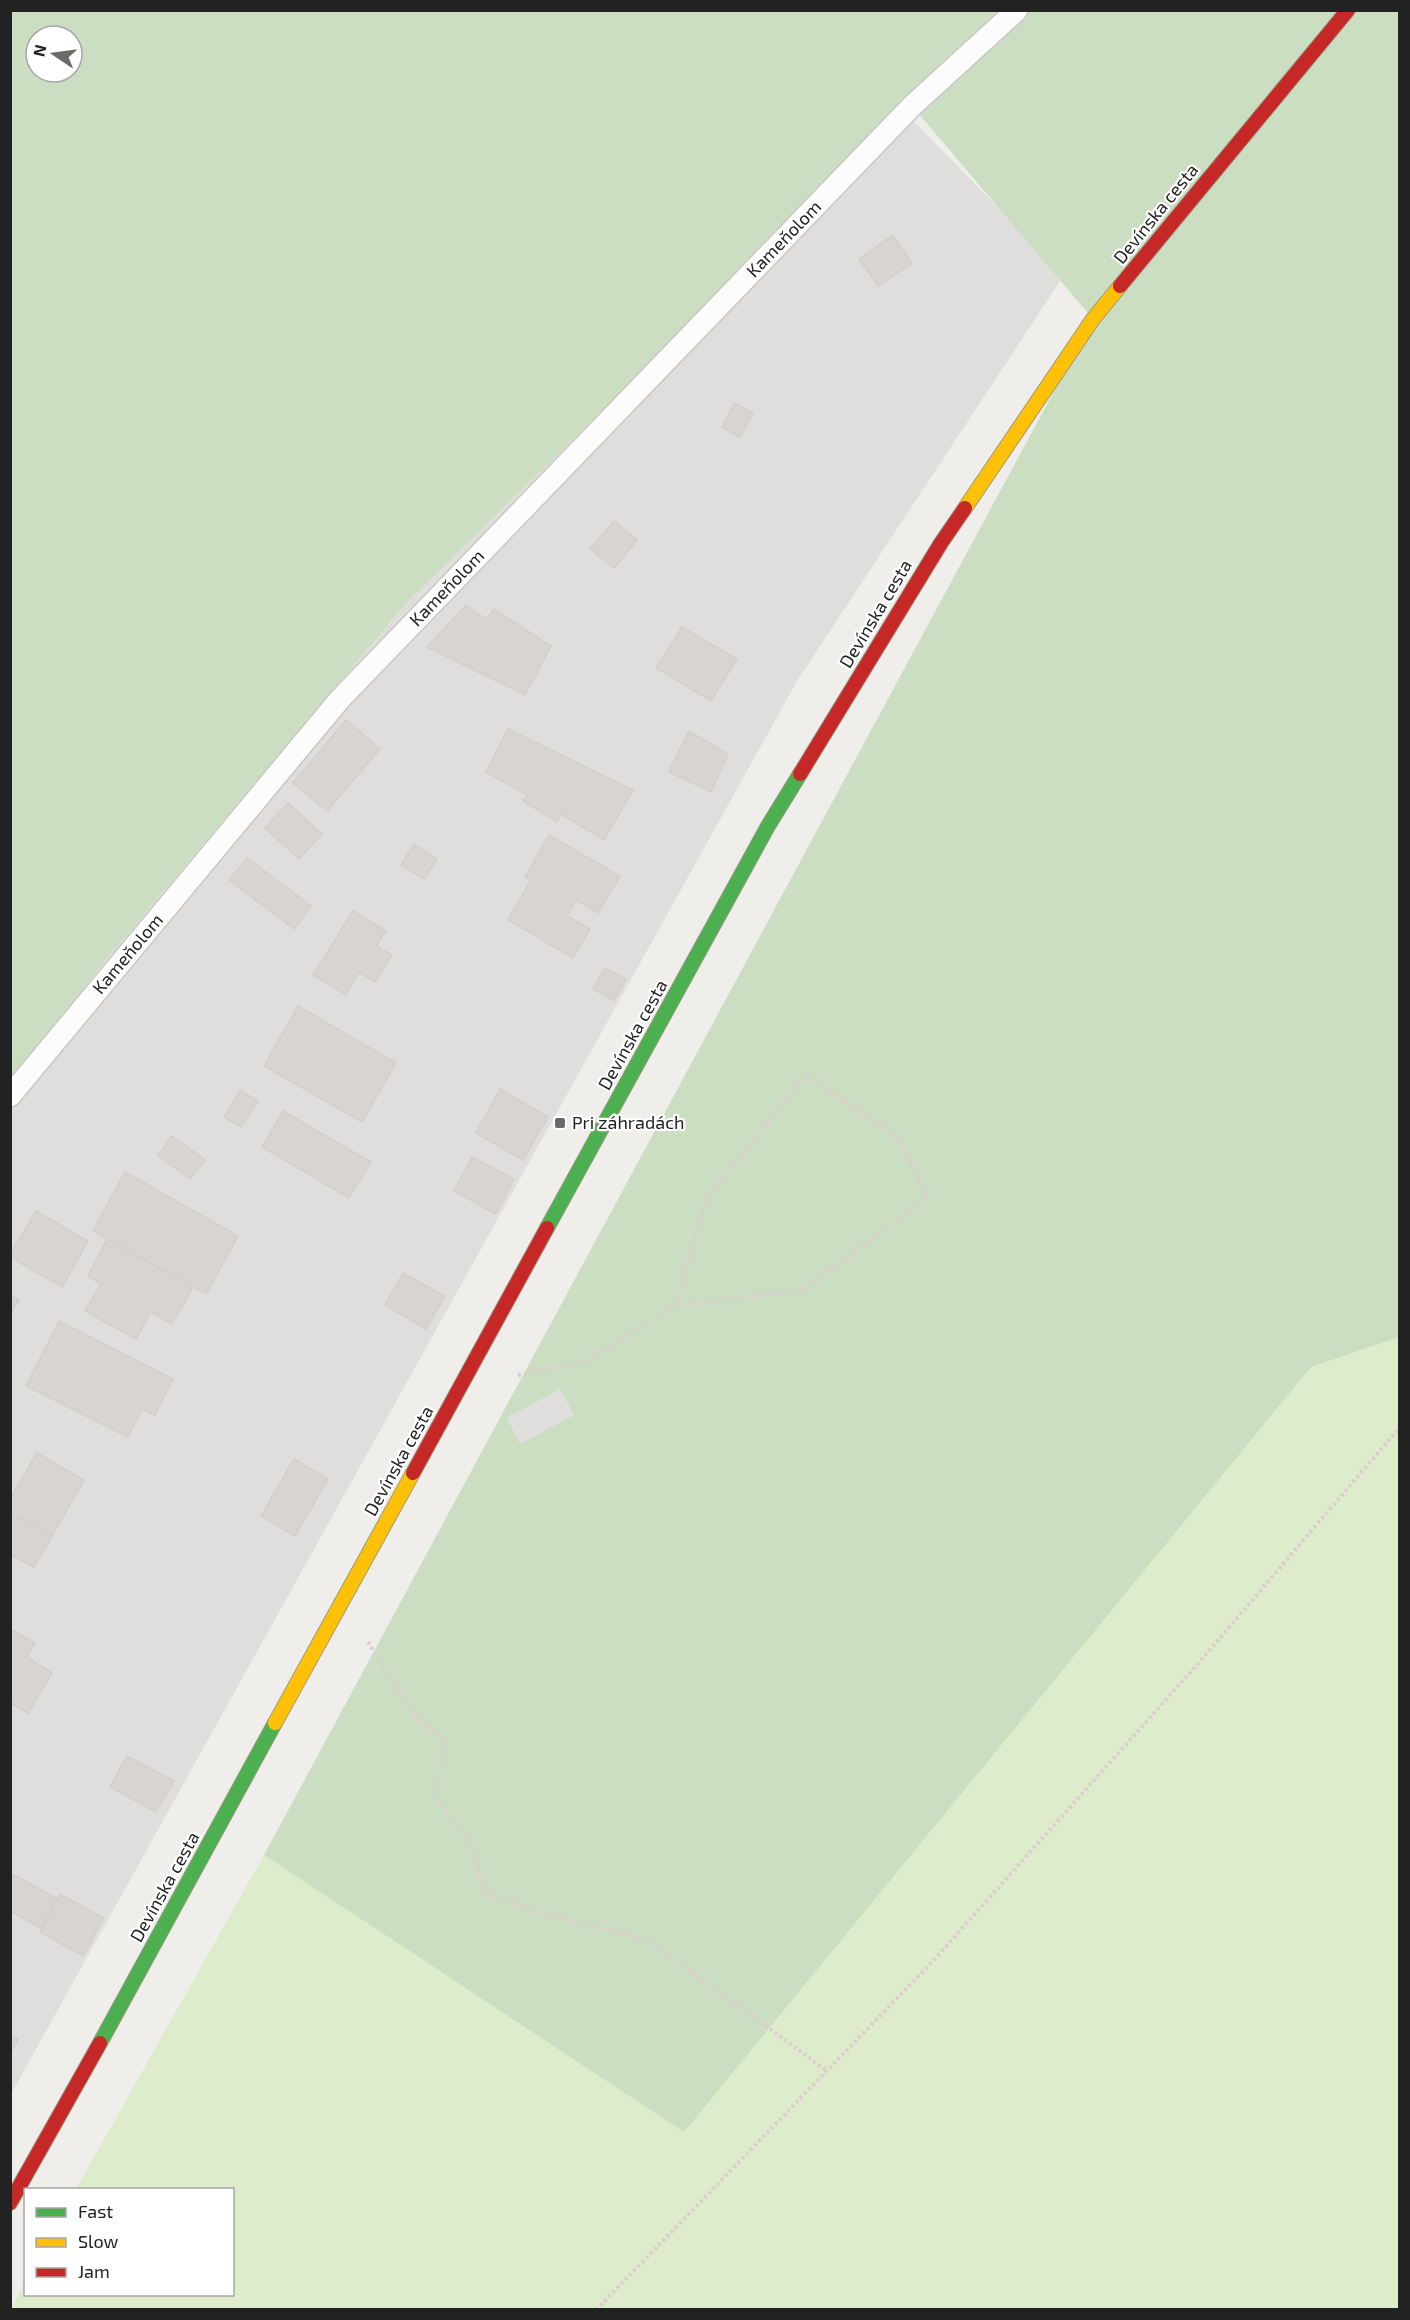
<svg xmlns="http://www.w3.org/2000/svg" width="1410" height="2320" viewBox="0 0 1410 2320" font-family="'Exo 2',sans-serif">
<style>
.residential{fill:#dfdedc}
.grass{fill:#ddeccb}
.forest{fill:#cbdec1;fill-rule:evenodd}
.parking{fill:#e0dfde}
.building{fill:#d7d4d2;stroke:#d3d0cc;stroke-width:1.5}
.lines{fill:none;stroke-linecap:round;stroke-linejoin:round}
.lane-casing{stroke:#c9c8c7;stroke-width:24}
.fast-casing{stroke:#999a82;stroke-width:16}
.slow-casing{stroke:#999a82;stroke-width:16}
.jam-casing{stroke:#999a82;stroke-width:16}
.path{stroke:#dccecd;stroke-width:4;stroke-dasharray:3 3;stroke-linecap:butt}
.lane{stroke:#fdfcfc;stroke-width:21}
.fast{stroke:#4caf50;stroke-width:14}
.slow{stroke:#ffc107;stroke-width:14}
.jam{stroke:#c62828;stroke-width:14}
.poi-dot{fill:#6a6968;stroke:#fff;stroke-width:2}
.labels{text-anchor:middle;stroke-width:4.5;stroke-linejoin:round;paint-order:stroke}
.street-label{font-size:18px;fill:#222;stroke:#fff}
.poi-label{font-size:18px;fill:#222;stroke:#fff;text-anchor:start}
</style>
<rect width="100%" height="100%" fill="#f0eeeb"/>
<polygon class="residential" points="897,104 1064,275 797,681 11,2094 11,1081 105,961 407,602"/>
<polygon class="grass" points="1399,1337 1399,2309 11,2310 25,2282 26,2294 232,2294 232,2190 76,2189 264,1855 684,2131 1311,1367"/>
<path class="forest" d="M11,11H1399V1337L1311,1367L684,2132L264,1855L1093,319L912,106L407,602L105,961L11,1081ZM36,36H72V72H36Z"/>
<polygon class="parking" points="560,1389 574,1415 520,1444 507,1418"/>
<g class="building">
<polygon points="893,235 912,263 878,286 859,259"/>
<polygon points="734,403 753,413 740,438 722,427"/>
<polygon points="614,521 637,540 614,568 590,549"/>
<polygon points="466,605 486,619 494,609 551,646 525,695 427,647"/>
<polygon points="682,627 737,659 711,701 656,668"/>
<polygon points="346,720 380,749 327,811 293,783"/>
<polygon points="508,729 633,790 604,840 561,814 557,822 523,801 527,795 486,772"/>
<polygon points="689,731 728,754 711,792 669,772"/>
<polygon points="288,803 322,834 299,859 265,828"/>
<polygon points="549,835 620,876 598,913 576,900 567,916 590,929 573,958 508,920 531,880 525,877"/>
<polygon points="414,844 437,859 424,879 401,865"/>
<polygon points="247,858 311,906 294,929 229,880"/>
<polygon points="353,911 386,931 376,946 392,955 375,982 359,972 346,995 313,975"/>
<polygon points="605,968 626,979 614,1001 593,989"/>
<polygon points="298,1006 396,1063 362,1122 264,1066"/>
<polygon points="500,1089 548,1117 523,1160 476,1133"/>
<polygon points="240,1090 258,1101 241,1127 224,1117"/>
<polygon points="283,1111 371,1162 349,1198 262,1147"/>
<polygon points="172,1136 205,1160 190,1179 158,1155"/>
<polygon points="472,1157 514,1179 496,1214 454,1191"/>
<polygon points="125,1172 238,1236 206,1294 93,1231"/>
<polygon points="36,1211 88,1241 62,1287 10,1257 10,1254"/>
<polygon points="107,1239 193,1287 172,1324 151,1312 136,1339 85,1311 101,1284 88,1276"/>
<polygon points="403,1273 445,1296 426,1329 385,1305"/>
<polygon points="10,1295 19,1300 10,1315"/>
<polygon points="59,1321 173,1379 155,1415 142,1409 128,1437 26,1386"/>
<polygon points="37,1453 84,1480 52,1536 10,1513 10,1499"/>
<polygon points="294,1459 328,1479 295,1536 261,1516"/>
<polygon points="10,1513 52,1536 34,1567 10,1555"/>
<polygon points="10,1629 35,1643 27,1657 52,1673 28,1713 10,1703"/>
<polygon points="127,1756 174,1781 156,1812 110,1787"/>
<polygon points="10,1873 58,1899 41,1928 10,1911"/>
<polygon points="60,1894 104,1918 83,1956 40,1932"/>
<polygon points="10,2035 18,2039 10,2054"/>
</g>
<g class="lines">
<defs>
<polyline id="lane" points="10,1096 340,699 912,106 1017,10"/>
<g id="fast">
<polyline points="547,1228 768,826 800,774"/>
<polyline points="100,2043 275,1723"/>
</g>
<g id="slow">
<polyline points="965,508 1093,319 1120,286"/>
<polyline points="275,1723 413,1473"/>
</g>
<g id="jam">
<polyline points="1120,286 1348,10"/>
<polyline points="800,774 941,543 965,508"/>
<polyline points="413,1473 547,1228"/>
<polyline points="10,2203 100,2043"/>
</g>
</defs>
<use href="#lane" class="lane-casing"/>
<use href="#fast" class="fast-casing"/>
<use href="#slow" class="slow-casing"/>
<use href="#jam" class="jam-casing"/>
<g class="path">
<polyline points="518,1375 586,1362 676,1305 803,1290 928,1197 899,1138 807,1074 706,1199 676,1305"/>
<polyline points="368,1642 410,1709 444,1741 436,1797 469,1840 485,1892 539,1912 647,1939 826,2070"/>
<polyline points="596,2310 932,1962 1196,1666 1400,1427"/>
</g>
<use href="#lane" class="lane"/>
<use href="#fast" class="fast"/>
<use href="#slow" class="slow"/>
<use href="#jam" class="jam"/>
</g>
<rect class="poi-dot" x="554" y="1117" width="12" height="12" rx="3"/>
<g class="labels">
<g class="street-label">
<text transform="translate(1156 214) rotate(-51)" y="6">Devínska cesta</text>
<text transform="translate(784 239) rotate(-46)" y="6">Kameňolom</text>
<text transform="translate(447 588) rotate(-46)" y="6">Kameňolom</text>
<text transform="translate(876 614) rotate(-59)" y="6">Devínska cesta</text>
<text transform="translate(128 954) rotate(-50)" y="6">Kameňolom</text>
<text transform="translate(633 1035) rotate(-61)" y="6">Devínska cesta</text>
<text transform="translate(399 1461) rotate(-61)" y="6">Devínska cesta</text>
<text transform="translate(165 1887) rotate(-61)" y="6">Devínska cesta</text>
</g>
<g class="poi-label">
<text x="572" y="1129">Pri záhradách</text>
</g>
</g>
<rect width="1410" height="2320" fill="none" stroke="#222222" stroke-width="24"/>
<rect x="24" y="2188" width="210" height="108" fill="#ffffff" stroke="#a7a7a7" stroke-width="1.5"/>
<rect x="36" y="2208" width="30" height="9" fill="#4caf50" stroke="#a7a7a7" stroke-width="1.5"/>
<text x="78" y="2218" font-size="18" fill="#222222">Fast</text>
<rect x="36" y="2238" width="30" height="9" fill="#ffc107" stroke="#a7a7a7" stroke-width="1.5"/>
<text x="78" y="2248" font-size="18" fill="#222222">Slow</text>
<rect x="36" y="2268" width="30" height="9" fill="#c62828" stroke="#a7a7a7" stroke-width="1.5"/>
<text x="78" y="2278" font-size="18" fill="#222222">Jam</text>
<g transform="translate(54 54) rotate(283)"><circle r="28" fill="#ffffff" stroke="#a7a7a7" stroke-width="1.5"/>
<path d="M0-4.5L10 22L0 15L-10 22Z" fill="#6a6968"/>
<text y="-9" font-size="16" font-weight="bold" text-anchor="middle" fill="#222222">N</text>
</g>
</svg>
